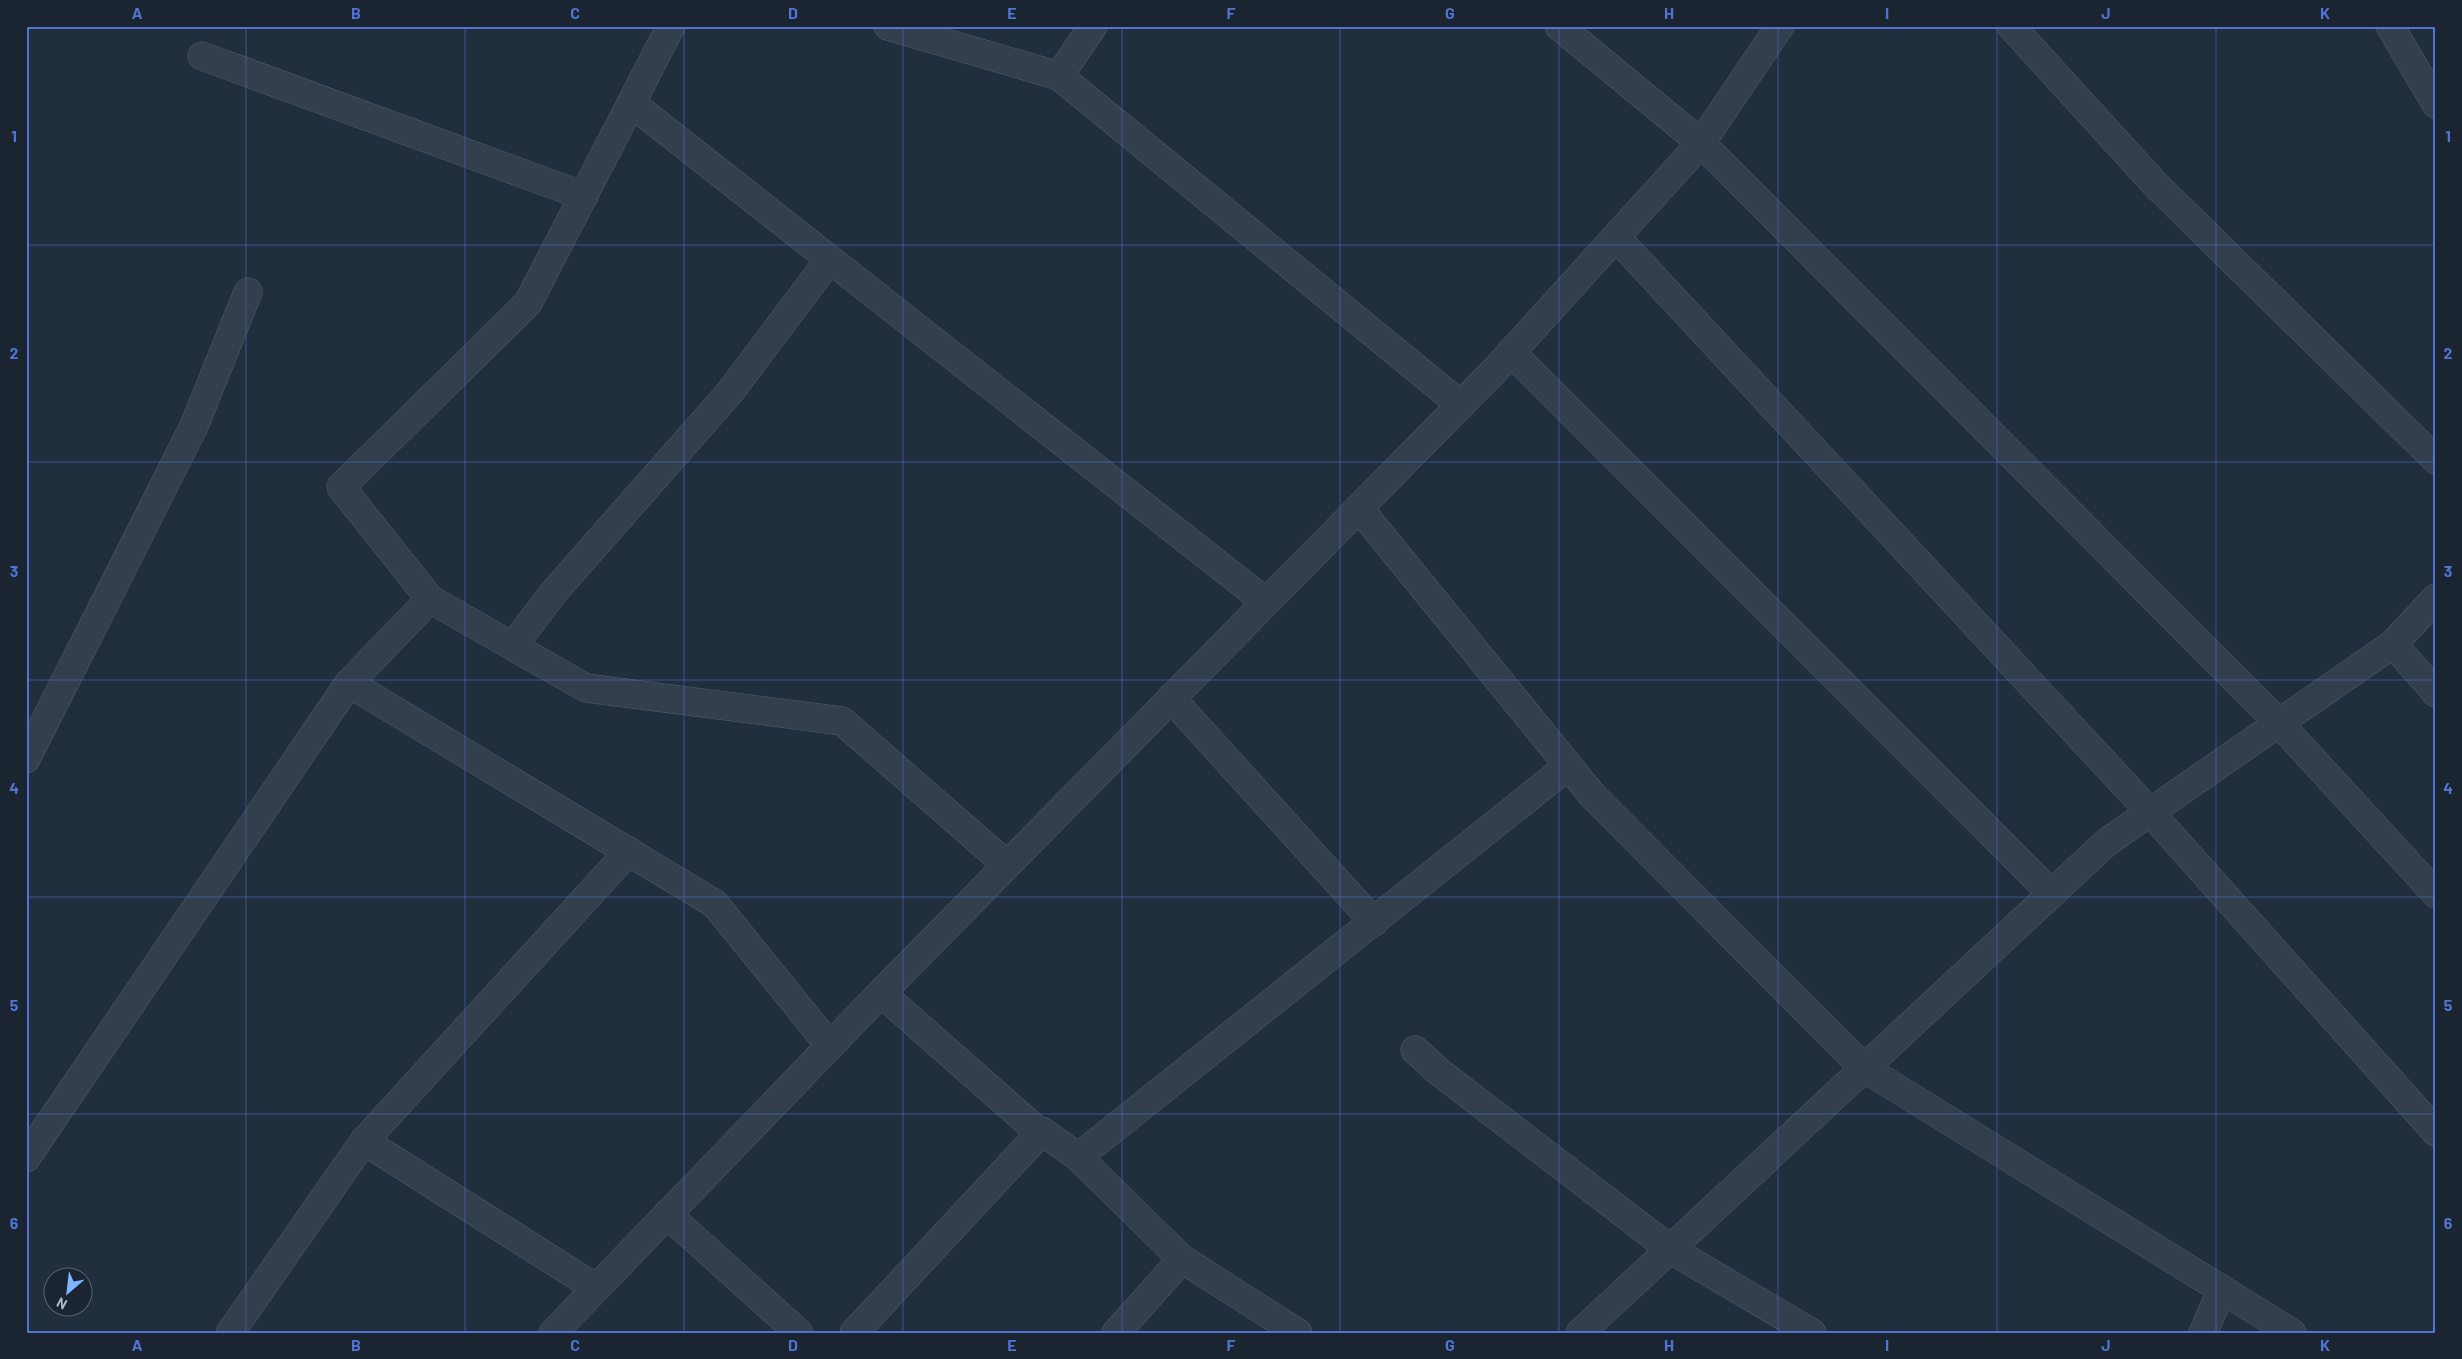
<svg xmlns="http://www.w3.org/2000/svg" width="2462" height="1359" viewBox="0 0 2462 1359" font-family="Barlow,sans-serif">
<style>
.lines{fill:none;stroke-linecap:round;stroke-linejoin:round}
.minor-casing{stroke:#525d6b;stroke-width:29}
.minor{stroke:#343f4d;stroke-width:28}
.grid{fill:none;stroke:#5074d3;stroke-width:1;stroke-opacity:0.55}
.neatline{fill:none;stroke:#5074d3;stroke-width:2}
.grid-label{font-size:16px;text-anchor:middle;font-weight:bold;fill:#5074d3}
</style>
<rect width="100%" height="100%" fill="#202e3d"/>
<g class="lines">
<defs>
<g id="minor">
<polyline points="888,26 1059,76 1461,405"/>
<polyline points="1559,26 1701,143 2279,723 2436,894"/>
<polyline points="2011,26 2155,184 2436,460"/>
<polyline points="2390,26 2436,104"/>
<polyline points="202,56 584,196"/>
<polyline points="1059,76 1093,26"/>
<polyline points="631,103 1266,602"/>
<polyline points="1616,237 2150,812 2436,1132"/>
<polyline points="1511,352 2051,893"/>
<polyline points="1359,508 1593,796 1864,1068 2292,1333"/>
<polyline points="430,599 586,688 842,721 1007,865"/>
<polyline points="2393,644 2436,693"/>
<polyline points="513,646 554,592 730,392 830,259"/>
<polyline points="349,683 430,599 341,487 528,303 671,26"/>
<polyline points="1171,698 1374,922"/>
<polyline points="26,759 194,426 248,292"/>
<polyline points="1415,1050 1438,1071 1670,1249 1812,1333"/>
<polyline points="1040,1133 881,993 1496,369 1701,143 1780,26"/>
<polyline points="364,1141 596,1288"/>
<polyline points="1078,1157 1568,766"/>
<polyline points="26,1158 349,683 715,904 830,1046"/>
<polyline points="667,1214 799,1333"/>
<polyline points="230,1333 364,1141 629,851"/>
<polyline points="553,1333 881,993"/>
<polyline points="854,1333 1042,1131 1078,1157 1182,1259 1298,1333"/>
<polyline points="1116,1333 1182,1259"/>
<polyline points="1580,1333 2107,842 2393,644 2436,598"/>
<polyline points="2203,1333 2222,1289"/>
</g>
</defs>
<use href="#minor" class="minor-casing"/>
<use href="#minor" class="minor"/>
</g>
<path class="grid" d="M246,26V1333M465,26V1333M684,26V1333M903,26V1333M1122,26V1333M1340,26V1333M1559,26V1333M1778,26V1333M1997,26V1333M2216,26V1333M26,245H2436M26,462H2436M26,680H2436M26,897H2436M26,1114H2436"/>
<rect width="2462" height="1359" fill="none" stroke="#1a2531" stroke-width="55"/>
<g transform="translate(68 1292) rotate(208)"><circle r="24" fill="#1a2531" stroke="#56616e"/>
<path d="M0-4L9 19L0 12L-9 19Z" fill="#7eb6ff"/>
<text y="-8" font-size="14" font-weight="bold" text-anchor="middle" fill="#afbac9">N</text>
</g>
<rect x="28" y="28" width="2406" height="1304" class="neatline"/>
<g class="grid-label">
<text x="137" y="19">A</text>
<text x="356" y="19">B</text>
<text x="575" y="19">C</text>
<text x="793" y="19">D</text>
<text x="1012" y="19">E</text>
<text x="1231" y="19">F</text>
<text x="1450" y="19">G</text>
<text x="1669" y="19">H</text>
<text x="1887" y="19">I</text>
<text x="2106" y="19">J</text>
<text x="2325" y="19">K</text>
<text x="14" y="142">1</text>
<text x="2448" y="142">1</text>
<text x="14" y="359">2</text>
<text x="2448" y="359">2</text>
<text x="14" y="577">3</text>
<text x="2448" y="577">3</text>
<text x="14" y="794">4</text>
<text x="2448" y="794">4</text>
<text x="14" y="1011">5</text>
<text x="2448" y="1011">5</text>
<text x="14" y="1229">6</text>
<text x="2448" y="1229">6</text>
<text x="137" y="1351">A</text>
<text x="356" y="1351">B</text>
<text x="575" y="1351">C</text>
<text x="793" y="1351">D</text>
<text x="1012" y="1351">E</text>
<text x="1231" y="1351">F</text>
<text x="1450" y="1351">G</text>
<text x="1669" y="1351">H</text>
<text x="1887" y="1351">I</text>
<text x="2106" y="1351">J</text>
<text x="2325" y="1351">K</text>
</g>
</svg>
